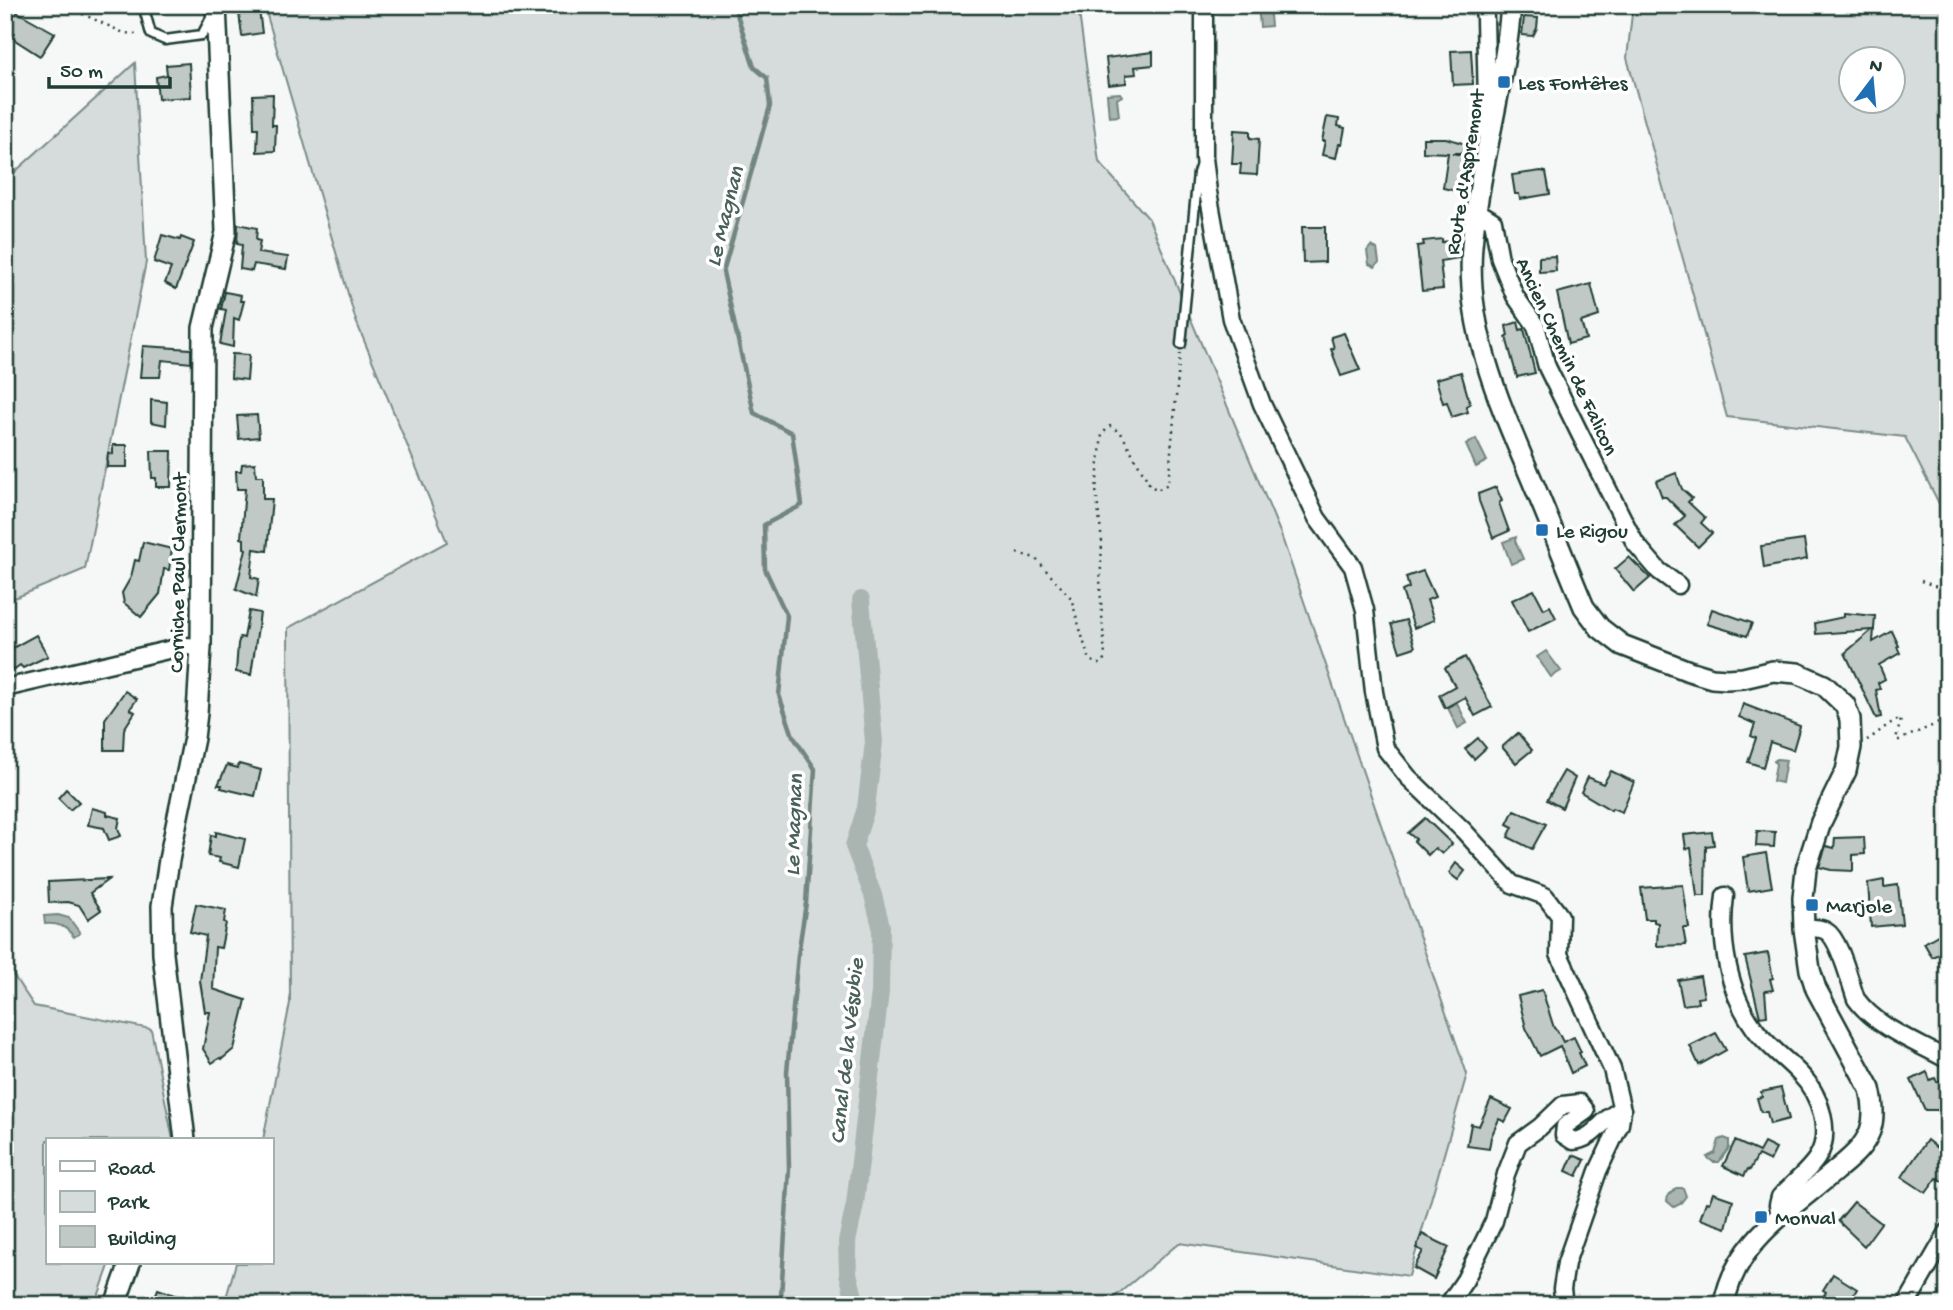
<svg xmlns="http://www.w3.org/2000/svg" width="1953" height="1310" viewBox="0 0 1953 1310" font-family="'Gochi Hand',sans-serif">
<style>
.green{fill:#d6dcdb;stroke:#7a8c88;stroke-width:2;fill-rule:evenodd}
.water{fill:#aab5b1;stroke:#72857f;stroke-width:2}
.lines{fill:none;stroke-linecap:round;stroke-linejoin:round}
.stream{stroke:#72857f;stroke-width:4.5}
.canal{stroke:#aab5b1;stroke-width:18}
.building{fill:#c0c9c6;stroke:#1f3d34;stroke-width:2}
.service-casing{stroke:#1f3d34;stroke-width:13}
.minor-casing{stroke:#1f3d34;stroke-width:21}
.tertiary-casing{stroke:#1f3d34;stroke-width:24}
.path{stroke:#1f3d34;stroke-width:2.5;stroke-dasharray:2 5;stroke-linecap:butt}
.service{stroke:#fff;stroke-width:8}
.minor{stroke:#fff;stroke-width:16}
.tertiary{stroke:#fff;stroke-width:19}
.poi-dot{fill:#1f6fb2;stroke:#fff;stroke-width:2.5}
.labels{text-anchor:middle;stroke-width:7;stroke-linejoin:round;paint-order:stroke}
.poi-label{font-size:21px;fill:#1f3d34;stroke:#fff;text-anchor:start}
.street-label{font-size:21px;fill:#1f3d34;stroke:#fff}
.water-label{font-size:23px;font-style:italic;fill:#49615a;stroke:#fff}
</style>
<rect width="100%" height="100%" fill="#f6f7f7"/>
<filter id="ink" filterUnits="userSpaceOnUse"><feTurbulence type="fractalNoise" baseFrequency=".0143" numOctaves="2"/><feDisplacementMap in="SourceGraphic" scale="14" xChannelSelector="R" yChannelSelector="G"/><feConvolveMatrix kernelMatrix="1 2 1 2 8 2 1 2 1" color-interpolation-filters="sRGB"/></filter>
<g filter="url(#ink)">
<g class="green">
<polygon points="264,5 1078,5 1099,162 1149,219 1280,532 1467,1074 1409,1276 1179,1243 1105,1305 224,1305 236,1263 271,1263 271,1140 263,1140 290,1003 288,628 447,542 356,321"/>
<path d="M1633,5H1948V521L1905,437L1727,417L1627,58ZM1852,60H1894V102H1852Z"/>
<polygon points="135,63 146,262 85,569 5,602 5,181"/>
<polygon points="5,963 34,1006 151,1029 173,1140 47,1140 47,1263 110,1263 95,1305 5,1305"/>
</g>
<g class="water">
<polygon points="1258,5 1269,5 1271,26 1260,27"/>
<polygon points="1120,93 1122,96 1117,99 1119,116 1109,117 1107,94"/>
<polygon points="1371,246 1377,249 1379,262 1375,267 1369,264 1367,251"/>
<polygon points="1476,439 1487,461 1476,467 1466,445"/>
<polygon points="1516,537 1515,541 1523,559 1511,564 1503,542"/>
<polygon points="1546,651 1561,671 1551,677 1537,657"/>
<polygon points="1457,703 1467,723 1458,728 1448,708"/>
<polygon points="1777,759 1786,760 1782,783 1773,781 1776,764 1774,761"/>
<path d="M58,915L69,918L80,933L74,937C66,926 58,923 45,924L44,916Z"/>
<polygon points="1724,1138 1729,1140 1729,1148 1719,1162 1713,1162 1707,1157 1715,1153 1719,1140"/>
<polygon points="1676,1188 1683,1188 1686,1196 1680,1204 1674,1207 1667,1201 1668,1196"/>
</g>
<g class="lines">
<polyline class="stream" points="734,5 754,67 767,78 770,106 723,272 754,413 792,433 802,505 764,525 765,569 787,616 779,695 793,736 815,769 806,903 798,955 787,1072 789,1169 781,1297 778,1305"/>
<polyline class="canal" points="856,1305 848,1273 847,1242 855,1204 880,992 881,926 873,895 854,846 866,808 874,742 861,600"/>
</g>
<g class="building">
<polygon points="238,5 254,5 255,11 259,10 262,33 242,36"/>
<polygon points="12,9 55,33 40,56 12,38 14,36 5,30 5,19"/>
<polygon points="1524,17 1538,18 1537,28 1533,36 1522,35"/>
<polygon points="1471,50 1473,84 1453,85 1451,51"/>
<polygon points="1153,52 1153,65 1135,67 1136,74 1126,75 1126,83 1109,85 1106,58"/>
<polygon points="189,63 191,97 158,99 156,77 167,75 166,65"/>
<polygon points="273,94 272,125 276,125 275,151 257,152 258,128 254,128 253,95"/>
<polygon points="1327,117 1339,119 1338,126 1345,128 1342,144 1339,144 1336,158 1322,155 1325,141 1322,141"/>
<polygon points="1234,130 1250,131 1250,138 1259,139 1257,175 1240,174 1241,164 1232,164"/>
<polygon points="1423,138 1446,138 1475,147 1474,153 1452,153 1472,157 1465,193 1443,188 1448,153 1423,152"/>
<polygon points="1541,171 1546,172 1550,194 1520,199 1519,194 1515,194 1512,175"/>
<polygon points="238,224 257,228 256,240 260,241 258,253 288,257 286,269 254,264 252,271 240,269 242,245 237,244"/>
<polygon points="1302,227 1325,227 1325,262 1303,263"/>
<polygon points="162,235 180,240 181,237 194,242 176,289 165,283 171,268 154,262"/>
<polygon points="1442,239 1442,242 1457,240 1459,258 1440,261 1443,289 1422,291 1417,246 1424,245 1423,241"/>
<polygon points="1555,256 1556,271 1539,272 1539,257"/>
<polygon points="1591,284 1599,316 1581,322 1586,339 1568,344 1557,293"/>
<polygon points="225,292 241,295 240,301 244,301 239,320 234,318 233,347 220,344 226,310 221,309"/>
<polygon points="1518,322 1520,330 1524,329 1535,373 1517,377 1506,337 1508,336 1506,326"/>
<polygon points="1344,333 1360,370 1341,376 1331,349 1334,348 1331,337"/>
<polygon points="143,346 191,349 191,363 162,360 160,377 140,377"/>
<polygon points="232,354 249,355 247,380 231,378"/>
<polygon points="1461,372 1470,404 1466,406 1468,412 1452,417 1447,402 1443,403 1436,379"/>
<polygon points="151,400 167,402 166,425 151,422"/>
<polygon points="257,415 259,437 239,439 237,416"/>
<polygon points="113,445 127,445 127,467 107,467 108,453 113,454"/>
<polygon points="151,451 172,451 171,487 156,487 156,478 152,478"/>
<polygon points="255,463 256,476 263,476 263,499 272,499 267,551 254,549 251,577 259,579 256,597 236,589 246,549 244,548 244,539 241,538 245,489 237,489 236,471 241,471 242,464"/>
<polygon points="1676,473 1682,489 1692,498 1688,502 1705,518 1701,523 1712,533 1698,547 1675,525 1685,516 1666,497 1662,497 1656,481"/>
<polygon points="1496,487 1502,501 1499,503 1509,531 1493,538 1479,501 1478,494"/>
<polygon points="1804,540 1807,559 1764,568 1761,546"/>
<polygon points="143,542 172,549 169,570 164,569 160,594 141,617 124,603 122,593 131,577 135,560 139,561"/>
<polygon points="1629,557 1650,578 1634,592 1615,569"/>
<polygon points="1423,571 1435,597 1427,600 1434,620 1414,628 1402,591 1409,588 1406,577"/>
<polygon points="1534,590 1544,609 1550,606 1556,618 1528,632 1512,600"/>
<polygon points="1712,609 1752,623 1747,636 1707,624"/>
<polygon points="249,611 260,613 251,675 236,672 238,644 240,637 244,638"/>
<polygon points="1844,613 1875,616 1873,642 1892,631 1899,646 1897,647 1900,653 1879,665 1885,679 1878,683 1880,689 1876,690 1881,717 1876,718 1845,653 1872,630 1816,634 1815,623 1844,617"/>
<polygon points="1406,620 1415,647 1400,652 1391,624"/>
<polygon points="36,635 48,656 23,668 20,665 12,671 10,668 5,671 5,652"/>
<polygon points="1465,657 1492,707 1475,716 1465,697 1445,708 1439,695 1455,686 1445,668"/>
<polygon points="125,691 137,699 130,709 135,712 124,729 123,750 105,750 105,719"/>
<polygon points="1743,704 1800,726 1793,750 1770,742 1763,767 1748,762 1756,738 1751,736 1755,724 1739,717"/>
<polygon points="1518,733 1532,750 1516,763 1502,747"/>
<polygon points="1478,738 1486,748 1474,759 1465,749"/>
<polygon points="239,764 261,770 255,796 221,788 222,785 218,785 227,765 238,768"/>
<polygon points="1564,771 1575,778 1562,808 1547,800"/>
<polygon points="1611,771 1634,782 1622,812 1612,808 1611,810 1581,792 1588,777 1603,784"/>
<polygon points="66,789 79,802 70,810 58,798"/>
<polygon points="92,808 107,812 107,815 120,818 118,828 121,836 109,840 104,828 88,825"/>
<polygon points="1514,810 1546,824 1532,849 1508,837 1513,827 1507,824"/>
<polygon points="1425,818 1452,844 1442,854 1435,848 1428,855 1414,841 1416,839 1408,833"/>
<polygon points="1757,831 1775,832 1774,847 1756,846"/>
<polygon points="216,832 245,839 239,867 219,862 220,858 208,856 211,835 216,836"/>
<polygon points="1712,832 1714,845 1706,846 1705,896 1697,896 1691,848 1686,849 1684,835"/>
<polygon points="1864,837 1865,854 1853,855 1853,871 1831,870 1819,867 1826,846 1834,848 1835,838"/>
<polygon points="1766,853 1772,887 1748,891 1743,857"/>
<polygon points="1456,863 1465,871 1458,880 1449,873"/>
<polygon points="109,879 90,893 101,910 88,919 79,905 68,902 49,903 48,882"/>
<polygon points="1884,880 1884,887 1898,885 1902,924 1871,927 1868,883"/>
<polygon points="1683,885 1689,928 1683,928 1686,945 1657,946 1658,923 1654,922 1654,919 1645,919 1641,888"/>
<polygon points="196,904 226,910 224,922 226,923 221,948 215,947 213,989 246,1000 234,1049 222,1059 220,1058 212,1063 203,1049 210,1012 205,1012 200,981 206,936 190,932"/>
<polygon points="1948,929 1948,969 1939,954 1932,957 1924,943"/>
<polygon points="1768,953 1773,978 1770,979 1773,990 1765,991 1767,1016 1760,1017 1745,957"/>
<polygon points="1700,976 1704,997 1697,998 1698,1003 1683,1005 1678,980"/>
<polygon points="1542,990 1554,1028 1557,1030 1563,1042 1574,1037 1581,1052 1579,1053 1585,1066 1571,1073 1560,1046 1540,1056 1526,1028 1518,996"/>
<polygon points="1716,1033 1726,1050 1699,1065 1690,1046"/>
<polygon points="1927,1072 1930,1080 1935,1078 1937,1082 1941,1080 1948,1094 1947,1110 1925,1110 1911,1080"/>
<polygon points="1781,1088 1789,1119 1770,1124 1767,1112 1761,1112 1757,1098 1762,1097 1761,1092"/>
<polygon points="1491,1099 1512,1109 1505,1122 1499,1119 1491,1137 1489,1149 1467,1146 1471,1124 1479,1126"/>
<polygon points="1927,1140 1937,1148 1939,1145 1948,1152 1948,1185 1937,1178 1926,1193 1902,1177"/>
<polygon points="1735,1141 1759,1152 1764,1143 1776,1149 1770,1161 1758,1155 1750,1170 1748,1169 1744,1176 1723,1166"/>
<polygon points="1573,1155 1585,1160 1577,1176 1566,1171"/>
<polygon points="1713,1193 1733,1200 1726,1228 1700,1219 1706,1202 1709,1203"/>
<polygon points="1854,1202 1881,1223 1864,1246 1838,1221"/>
<polygon points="1422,1234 1449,1247 1434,1279 1414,1268 1423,1251 1416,1248"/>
<polygon points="1833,1274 1857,1289 1847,1305 1818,1305 1826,1292 1823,1290"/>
<polygon points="158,1289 197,1303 197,1305 152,1305"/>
</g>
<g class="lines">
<defs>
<g id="service">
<polyline points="143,5 151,34 165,40 202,35 212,16"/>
<polyline points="1181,344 1198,173 1201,164"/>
</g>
<g id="minor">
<polyline points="1204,5 1204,158 1208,192 1231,319 1262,404 1317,518 1353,567 1365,610 1374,692 1385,748 1408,777 1464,831 1512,884 1545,896 1560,916 1559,954 1612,1069 1622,1110 1620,1124 1598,1171 1566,1263 1562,1289 1564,1305"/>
<polyline points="1483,5 1485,18 1487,105 1488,114 1492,120"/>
<polyline points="1477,211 1493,221 1500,259 1515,296 1536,326 1547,367 1579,432 1635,543 1659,571 1678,585"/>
<polyline points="5,688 185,646 201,647"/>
<path d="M1725,896C1719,939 1728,993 1755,1029C1767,1046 1786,1059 1800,1074C1820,1094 1833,1133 1817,1158C1808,1172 1791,1185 1780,1197L1778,1205L1780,1216"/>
<path d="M1804,929C1812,928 1819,927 1826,931C1840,939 1850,983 1856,999C1878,1029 1917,1042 1948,1060"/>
<path d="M1448,1305L1465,1280L1494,1221L1506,1174L1518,1143L1540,1127L1563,1105L1580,1103L1586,1111L1565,1126L1564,1135L1573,1141C1596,1139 1602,1117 1622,1110"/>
<polyline points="1906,1305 1948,1232"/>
</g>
<g id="tertiary">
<path d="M1511,5C1505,86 1479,165 1472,246C1465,330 1502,409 1534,485C1551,525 1567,567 1584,607L1600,628L1622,645L1689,671L1712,678L1727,679L1743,678L1773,671L1797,673L1824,685L1845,705L1850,719L1851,747L1846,771L1821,822L1806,869L1803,898L1804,929L1810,970L1816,989L1870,1089C1873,1102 1875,1118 1870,1131C1863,1149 1849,1159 1835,1171C1790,1210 1734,1242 1724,1305"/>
<polyline points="185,1140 163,954 162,906 169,860 194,738 197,713 201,647 203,328 226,232 216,5"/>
<polyline points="115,1305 130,1263"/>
</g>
</defs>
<use href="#service" class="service-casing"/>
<use href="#minor" class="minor-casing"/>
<use href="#tertiary" class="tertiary-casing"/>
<g class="path">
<polyline points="63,5 124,33 137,34"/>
<polyline points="1017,553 1035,558 1071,598 1089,660 1099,664 1103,662 1105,656 1100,588 1102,542 1096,490 1102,434 1110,426 1121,433 1150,485 1157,490 1168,484 1180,354"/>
<polyline points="1921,581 1948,591"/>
<path d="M1867,740C1878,734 1891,720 1901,719L1896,739L1899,740L1948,719"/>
</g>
<use href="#service" class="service"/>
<use href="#minor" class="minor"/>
<use href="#tertiary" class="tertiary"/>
</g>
</g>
<g class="poi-dot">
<rect x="1497" y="75" width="14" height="14" rx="3.5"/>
<rect x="1535" y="523" width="14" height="14" rx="3.5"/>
<rect x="1805" y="898" width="14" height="14" rx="3.5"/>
<rect x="1754" y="1210" width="14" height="14" rx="3.5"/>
</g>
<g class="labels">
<g class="poi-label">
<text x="1518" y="89">Les Fontêtes</text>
<text x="1556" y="537">Le Rigou</text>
<text x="1826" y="912">Marjole</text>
<text x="1775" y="1224">Monval</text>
</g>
<g class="street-label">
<text transform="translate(1464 172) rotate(-81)" y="7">Route d'Aspremont</text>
<text transform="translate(1568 356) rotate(65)" y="7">Ancien Chemin de Falicon</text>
<text transform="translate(177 573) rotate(-89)" y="7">Corniche Paul Clermont</text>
</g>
<g class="water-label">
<text transform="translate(723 216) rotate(-76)" y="8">Le Magnan</text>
<text transform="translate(792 825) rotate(-88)" y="8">Le Magnan</text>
<text transform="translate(845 1051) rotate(-84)" y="8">Canal de la Vésubie</text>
</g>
</g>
<rect width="1953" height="1310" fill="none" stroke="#fff" stroke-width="28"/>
<rect x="14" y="14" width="1925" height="1282" fill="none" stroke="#1f3d34" stroke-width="2.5" filter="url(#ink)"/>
<rect x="46" y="1138" width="228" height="126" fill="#ffffff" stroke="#a5b1ae" stroke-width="2"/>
<rect x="60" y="1161" width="35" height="10" fill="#ffffff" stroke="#a5b1ae" stroke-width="2"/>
<text x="108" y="1174" font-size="21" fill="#1f3d34">Road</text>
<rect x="60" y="1191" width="35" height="21" fill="#d6dcdb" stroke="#a5b1ae" stroke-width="2"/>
<text x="108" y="1208" font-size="21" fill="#1f3d34">Park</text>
<rect x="60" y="1226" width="35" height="21" fill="#c0c9c6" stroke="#a5b1ae" stroke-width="2"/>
<text x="108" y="1244" font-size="21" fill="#1f3d34">Building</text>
<g transform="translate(1872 80) rotate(16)"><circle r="33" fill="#ffffff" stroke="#a5b1ae" stroke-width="2"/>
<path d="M0-5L12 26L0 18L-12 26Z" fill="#1f6fb2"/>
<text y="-10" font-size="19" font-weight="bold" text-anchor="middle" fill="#1f3d34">N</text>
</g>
<path d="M49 77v10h121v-10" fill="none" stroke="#1f3d34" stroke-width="3.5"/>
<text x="60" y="77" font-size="21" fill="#1f3d34" stroke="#ffffff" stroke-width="5" paint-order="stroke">50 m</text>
</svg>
